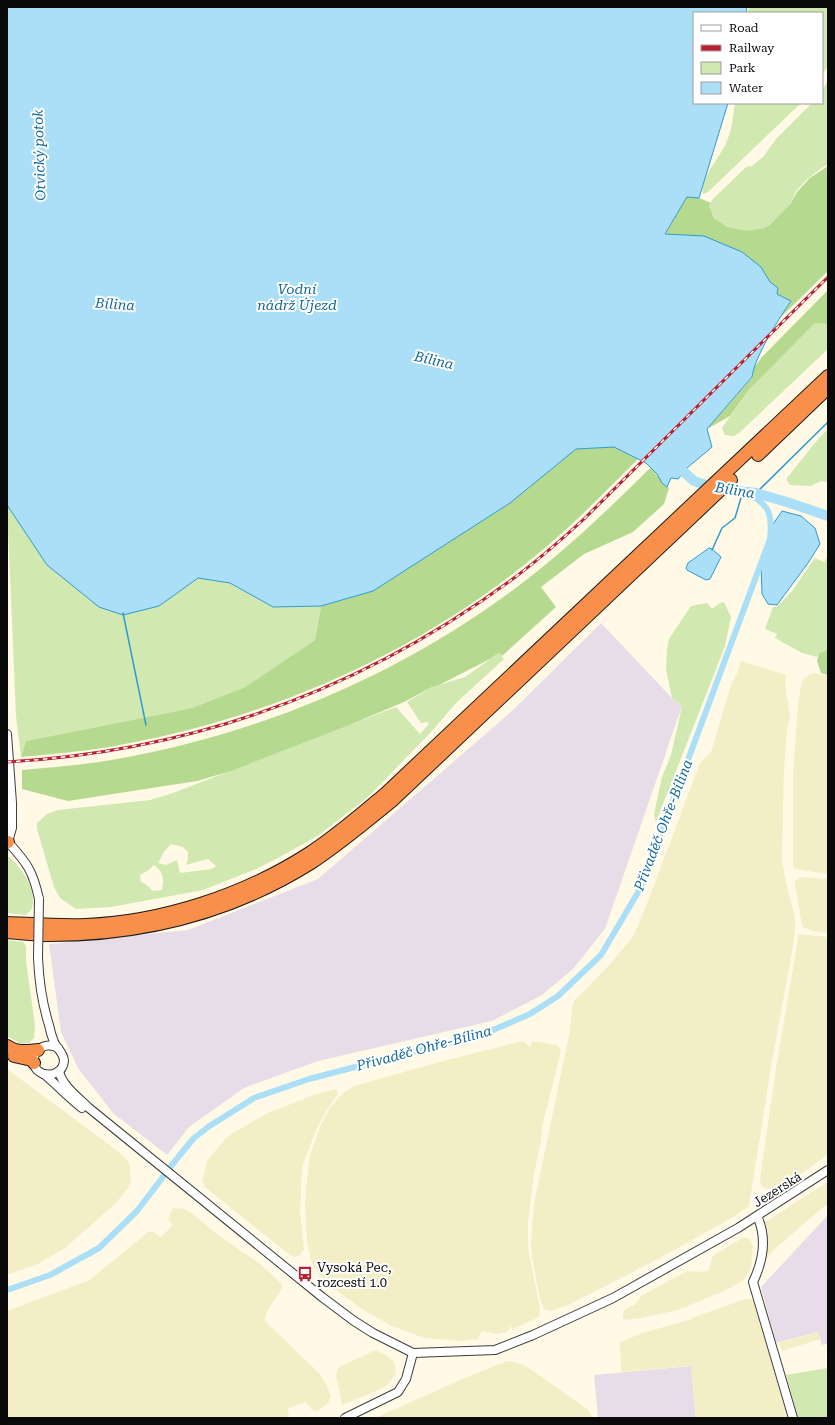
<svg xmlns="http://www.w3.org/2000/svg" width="835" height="1425" viewBox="0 0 835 1425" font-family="'Roboto Serif',serif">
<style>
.industrial{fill:#e7dde9}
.farmland{fill:#f4eec7}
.green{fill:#d1e9b0;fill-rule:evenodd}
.forest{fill:#b5da8f}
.water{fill:#aadff7;stroke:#309ad0}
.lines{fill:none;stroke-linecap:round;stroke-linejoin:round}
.stream{stroke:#309ad0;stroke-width:1.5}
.canal{stroke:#aadff7;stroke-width:6}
.river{stroke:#aadff7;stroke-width:10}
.minor-casing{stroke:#3d3d3d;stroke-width:10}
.highway-casing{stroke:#1b1b1b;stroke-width:14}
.minor{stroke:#fff;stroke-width:8}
.highway{stroke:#f8904b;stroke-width:12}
.rail-casing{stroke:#bb2031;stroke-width:3}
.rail{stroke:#fff;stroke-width:1.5;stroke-dasharray:4.5;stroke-linecap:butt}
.minor-bridge-casing{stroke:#3d3d3d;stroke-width:10;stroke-linecap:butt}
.minor-bridge{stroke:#fff;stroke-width:8}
.labels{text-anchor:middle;stroke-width:4;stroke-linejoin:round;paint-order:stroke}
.street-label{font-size:13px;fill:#0a0a0a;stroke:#fff}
.poi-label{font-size:13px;fill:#0a0a0a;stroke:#fff;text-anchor:start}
.water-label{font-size:14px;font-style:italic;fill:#12689c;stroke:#fff}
</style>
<rect width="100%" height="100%" fill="#fff9e6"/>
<g class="industrial">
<polygon points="601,623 672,698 682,706 605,929 573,969 542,995 492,1021 318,1061 244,1088 189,1127 167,1155 113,1113 78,1068 61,1032 49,944 188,930 318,879 511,712"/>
<polygon points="828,1215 828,1343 822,1345 818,1332 776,1343 761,1287"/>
<polygon points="691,1366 696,1418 598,1418 594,1375"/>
</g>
<g class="farmland">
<polygon points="741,661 786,675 785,684 790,717 787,730 784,768 782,861 786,882 795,917 795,931 792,952 772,1061 749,1206 735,1216 660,1258 570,1304 551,1311 544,1309 540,1299 532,1258 531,1241 534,1204 569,1035 573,1002 613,961 634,935 648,901 700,763 711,752 731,685 739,669"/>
<polygon points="814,673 828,676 828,874 795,869 793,866 793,775 798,705 801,685 804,678"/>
<polygon points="801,877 828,879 828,933 813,931 803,927 801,920 795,884 795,881"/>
<polygon points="798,934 828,937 828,1154 804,1172 780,1186 767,1189 761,1186 760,1178 777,1062 797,945"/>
<polygon points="523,1041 529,1046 529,1050 532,1041 556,1045 559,1047 561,1051 542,1127 541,1140 534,1174 528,1223 528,1249 540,1308 539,1317 512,1330 511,1325 509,1330 507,1332 497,1334 482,1331 478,1339 461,1341 424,1338 392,1326 370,1314 345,1297 320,1276 312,1264 307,1242 305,1202 308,1170 310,1155 321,1124 330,1108 341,1095 354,1086 436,1063"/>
<polygon points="7,1069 120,1153 129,1162 131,1181 128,1188 116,1203 65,1248 38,1264 7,1275"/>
<polygon points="336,1089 338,1094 326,1111 317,1128 302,1167 300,1212 304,1249 300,1255 294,1257 286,1252 205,1187 202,1180 204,1174 207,1161 210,1157 226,1138 233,1133 268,1113 314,1095"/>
<polygon points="828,1182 828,1203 777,1247 761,1264 767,1244 767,1231 765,1222"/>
<polygon points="174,1208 184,1209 194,1215 218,1235 260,1264 281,1283 282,1289 269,1308 266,1314 265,1321 319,1373 326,1384 331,1396 328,1404 317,1411 312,1410 306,1402 297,1405 287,1409 290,1418 7,1418 7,1311 90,1280 148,1232 154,1232 161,1237 173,1225 168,1219 172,1210"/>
<polygon points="744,1237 750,1239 753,1247 751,1268 744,1280 726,1290 678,1310 641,1318 625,1320 623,1318 623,1313 626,1309 635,1305 641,1296 687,1271 700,1272 709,1270 712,1258 714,1255"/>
<polygon points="745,1299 752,1299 754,1303 788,1418 696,1418 691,1366 621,1372 620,1343 639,1334 692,1319 692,1318"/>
<polygon points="818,1332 820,1339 782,1351 779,1343"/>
<polygon points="376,1350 384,1354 392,1360 395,1366 396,1371 395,1375 388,1384 383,1388 342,1405 336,1374 339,1368 341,1366"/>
<polygon points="509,1361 524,1365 539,1375 587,1409 593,1418 375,1418 465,1378 504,1362"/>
</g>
<g class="green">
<polygon points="749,7 828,7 828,66 822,75 822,13 748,13"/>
<path d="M828,81V164C816,171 806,180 797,190C794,194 793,200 790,204C785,210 772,225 766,228C756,233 740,232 729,228C719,224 712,217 709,206L712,200L746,167L752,166L763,157L776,139L812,103H822V90Z"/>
<path d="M735,103H801L708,192L703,194C698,181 721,156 726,143C732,131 733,116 735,103Z"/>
<polygon points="815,323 828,324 828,349 739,433 734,436 725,435 722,428 748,391"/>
<polygon points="828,429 828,482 821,481 810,486 790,485 787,481 787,478 819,438"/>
<polygon points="7,505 47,565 159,606 197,578 230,583 273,607 321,606 315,640 245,687 192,708 26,741 21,757 16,716"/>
<polygon points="828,556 828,643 826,651 819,653 817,657 802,653 775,638 777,634 765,629 773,607 777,607 792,591 815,558 824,562"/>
<polygon points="724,602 731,617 725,646 656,822 654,814 662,777 671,755 682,706 672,698 666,669 667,650 669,639 691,606 707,603 712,609 720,603"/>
<path d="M499,653L504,659L457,702L431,732L369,796L319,835L278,858L256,869L203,890L111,907L76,909L60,898L54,887L37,829V823L47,814L58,810L150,800L173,793L396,707L420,734L429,724L427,722L421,723L407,702L432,687L465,677ZM171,844L183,847L188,852V859L186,865L208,859L216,866L212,869L180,873L177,860L166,865L158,863L164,852ZM154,865C164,873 164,878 162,890L153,891C149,888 147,884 141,882L140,875L149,870Z"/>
<path d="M7,856C21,865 37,890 32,908C31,910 28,913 26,915L7,913Z"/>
<polygon points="7,940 23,942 26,946 26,961 35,1025 34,1038 29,1043 21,1044 7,1036"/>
<polygon points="828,1368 828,1418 798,1418 786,1375"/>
</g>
<g class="forest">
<polygon points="828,166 828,271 779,319 791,301 777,294 778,288 770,282 761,267 704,236 665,235 687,197 699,198 711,203 709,206 714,218 727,227 747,231 765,228 770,225 791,203 797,192 810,178"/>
<polygon points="828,290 828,324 815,323 748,391 730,416 707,429 752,378 754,368 762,357"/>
<path d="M614,447L638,459C608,489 578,520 546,547C423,652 268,720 109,747C80,752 51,754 21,757L26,741L192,708L245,687L315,640L321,606L373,591L510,503L576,449Z"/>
<path d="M650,468C657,474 661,482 669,488L664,504L633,532L584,554L541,587L556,607L503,655L502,656L499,653L490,659L439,685L432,687L404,702L347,726L231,771L197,781L68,801L22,789V770C52,767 82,765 111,760C258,735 398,676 517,587C565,551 608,510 650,468Z"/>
<polygon points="828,643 828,675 821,673 817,661 819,653 826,651"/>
</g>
<g class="water">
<path d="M7,7H747L746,13H694V103H728L699,198L687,197L665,234L704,236L742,252L761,267L770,282L778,288L777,294L791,301C778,320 755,356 752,377L707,429L712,447L687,468L678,479L671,478L667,487L662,483L657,474L646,463L614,447L576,449L510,503L373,591L321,606L273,607L230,583L198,578L159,606L123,615L99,607L47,565L7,505Z"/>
<polygon points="782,511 801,516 815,528 820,544 808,563 777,605 768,604 762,594 761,565 770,539 771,527"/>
<polygon points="709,548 712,549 721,557 710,579 706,580 687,570 686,568 688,563"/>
</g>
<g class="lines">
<g class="stream">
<polyline points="756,493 828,422"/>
<polyline points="712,550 722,528 735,518 743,491"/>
<polyline points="123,613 146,725"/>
</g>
<path class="canal" d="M7,1290L50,1275L99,1248L137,1211L179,1156L194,1138L208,1127L254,1098L309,1079L486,1033L530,1014L558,996L601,955L640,889L770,539C773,512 769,506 746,491"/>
<polyline class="river" points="674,463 694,481 715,488 756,493 790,503 828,516"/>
<defs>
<g id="minor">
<path d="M7,734L12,803V828L8,842C27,863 33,871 39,899"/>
<path d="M38,958C39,981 42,1003 49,1025C50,1030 52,1037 54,1042C57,1049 64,1053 64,1061C63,1072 53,1076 44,1074"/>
<path d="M58,1048C43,1039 26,1056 37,1070C39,1072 42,1073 45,1075C58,1086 69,1098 82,1108"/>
<path d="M59,1071C62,1086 79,1098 89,1108L322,1297L354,1321L373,1333L413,1353L495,1350L533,1335L613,1298L738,1228L828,1170"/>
<path d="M757,1216C767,1237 763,1261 753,1282L793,1418"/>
<polyline points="345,1418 398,1392 406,1379 413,1353"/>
</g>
<g id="highway">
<polyline points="758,455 828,388"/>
<polyline points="7,842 8,842"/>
<path d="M7,923C33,924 59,926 86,925C162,922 244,895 308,854C336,836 361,814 386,793L828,376"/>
<path d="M7,932C21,933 35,935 49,935C143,935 231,913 311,863C340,844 366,822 393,800L731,480"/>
<path d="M7,1046C17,1053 26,1051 38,1050"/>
<polyline points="14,1056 32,1060 34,1063"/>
</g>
</defs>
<use href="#minor" class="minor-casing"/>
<use href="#highway" class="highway-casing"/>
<use href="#minor" class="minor"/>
<use href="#highway" class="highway"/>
<defs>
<path id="rail" d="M7,762C192,751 360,691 510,581C536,562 560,541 584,519L828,277"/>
</defs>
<use href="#rail" class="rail-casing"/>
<use href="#rail" class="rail"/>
<defs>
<polyline id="minor-bridge" points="38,958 39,899"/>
</defs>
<use href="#minor-bridge" class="minor-bridge-casing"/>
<use href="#minor-bridge" class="minor-bridge"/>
</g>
<defs>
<symbol id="bus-bare" viewBox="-9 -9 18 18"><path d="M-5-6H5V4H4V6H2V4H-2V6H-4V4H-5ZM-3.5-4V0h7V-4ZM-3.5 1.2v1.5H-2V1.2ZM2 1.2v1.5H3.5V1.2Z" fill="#bb2031" stroke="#fff" stroke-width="2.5" paint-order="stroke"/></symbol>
</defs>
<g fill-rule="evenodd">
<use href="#bus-bare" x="294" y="1263" width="22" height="22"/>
</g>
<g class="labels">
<g class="street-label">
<text transform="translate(777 1189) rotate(-32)" y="5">Jezerská</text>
</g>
<g class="poi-label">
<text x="317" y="1272">Vysoká Pec,<tspan x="317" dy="15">rozcestí 1.0</tspan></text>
</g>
<g class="water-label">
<text transform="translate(39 155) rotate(-92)" y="5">Otvický potok</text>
<text x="297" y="294">Vodní<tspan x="297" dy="16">nádrž Újezd</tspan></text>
<text transform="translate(115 304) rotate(4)" y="5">Bílina</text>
<text transform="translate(434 360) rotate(13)" y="5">Bílina</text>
<text transform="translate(735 490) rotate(9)" y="5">Bílina</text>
<text transform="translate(663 825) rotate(-69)" y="5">Přivaděč Ohře-Bílina</text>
<text transform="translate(424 1048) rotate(-15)" y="5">Přivaděč Ohře-Bílina</text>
</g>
</g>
<rect width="835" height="1425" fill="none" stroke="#0a0a0a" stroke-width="16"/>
<rect x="693" y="12" width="130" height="92" fill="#ffffff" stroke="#9d9d9d"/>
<rect x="701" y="25" width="20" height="6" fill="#ffffff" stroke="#9d9d9d"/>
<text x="729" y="32" font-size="12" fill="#0a0a0a">Road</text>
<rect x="701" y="45" width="20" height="6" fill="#bb2031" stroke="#9d9d9d"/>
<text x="729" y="52" font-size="12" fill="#0a0a0a">Railway</text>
<rect x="701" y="62" width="20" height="12" fill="#d1e9b0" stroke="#9d9d9d"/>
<text x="729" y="72" font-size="12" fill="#0a0a0a">Park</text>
<rect x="701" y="82" width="20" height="12" fill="#aadff7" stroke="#9d9d9d"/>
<text x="729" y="92" font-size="12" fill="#0a0a0a">Water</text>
</svg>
